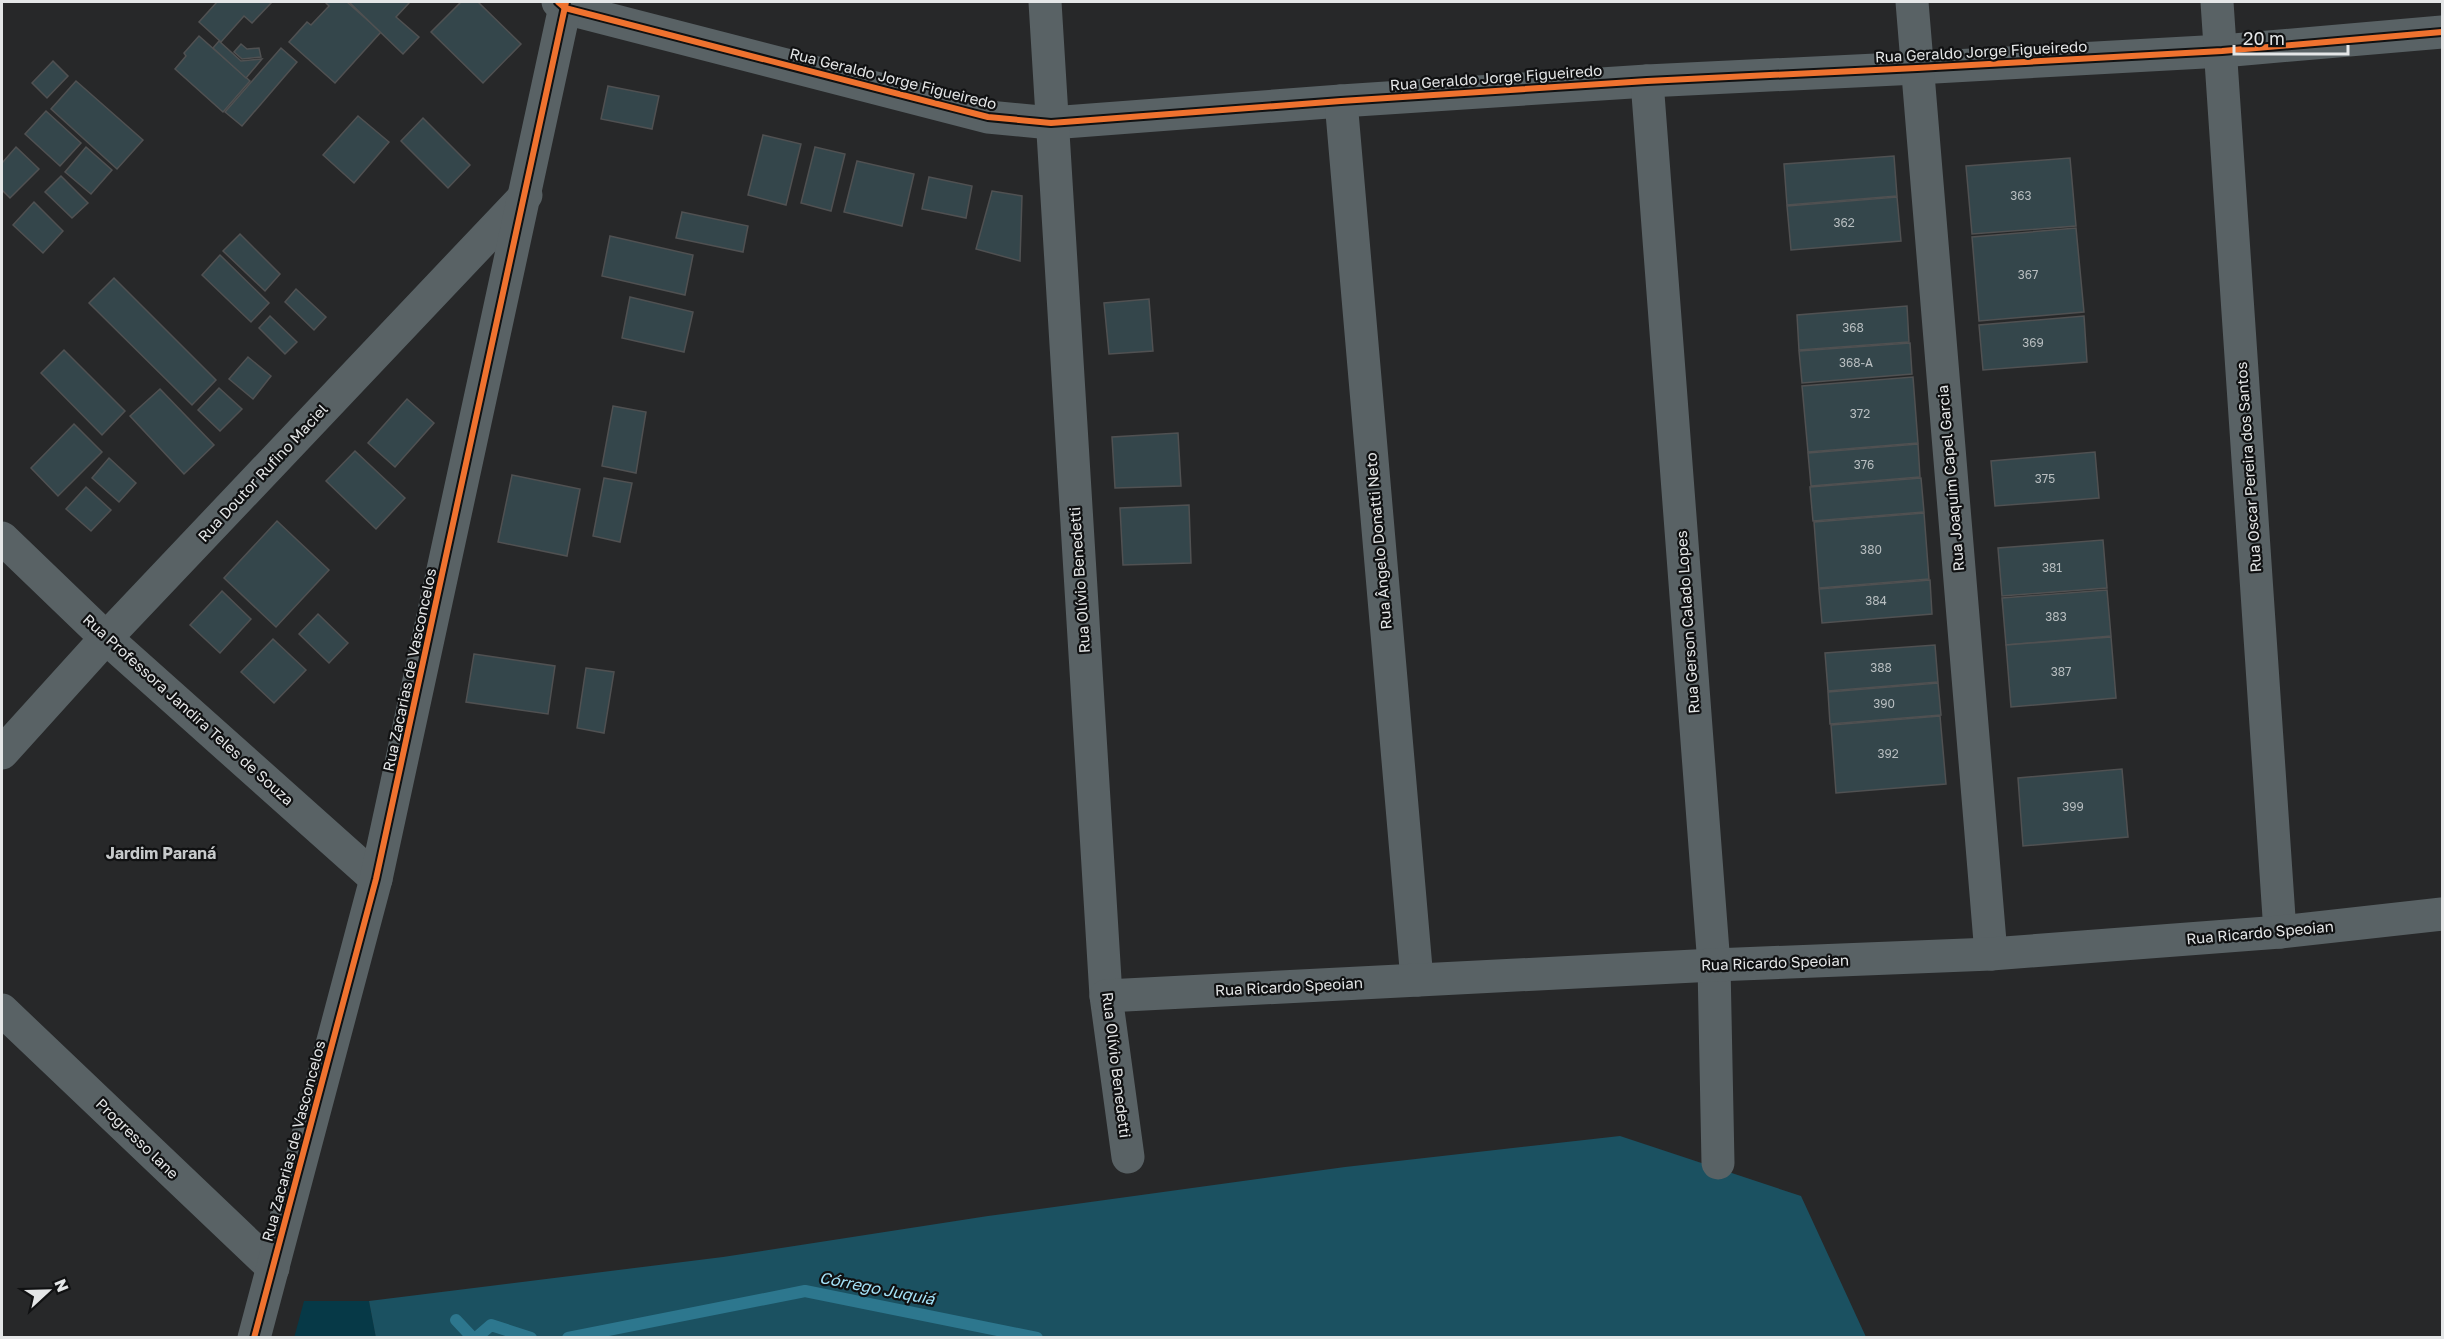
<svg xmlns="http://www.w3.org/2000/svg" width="2444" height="1339" viewBox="0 0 2444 1339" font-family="'Golos Text',sans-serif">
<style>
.green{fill:#063947}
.forest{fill:#1b5161}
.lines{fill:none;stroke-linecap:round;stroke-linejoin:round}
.stream{stroke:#2d778e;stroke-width:12}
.building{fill:#34464b;stroke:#505152;stroke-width:1.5}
.minor{stroke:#596265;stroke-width:33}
.tertiary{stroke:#596265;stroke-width:33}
.cycleway-casing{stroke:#101112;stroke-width:10}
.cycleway{stroke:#ef722f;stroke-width:6}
.labels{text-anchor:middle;stroke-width:4.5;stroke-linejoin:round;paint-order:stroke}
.number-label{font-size:12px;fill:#b8bec0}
.street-label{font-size:15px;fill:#e4e6e7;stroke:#101112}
.neighbourhood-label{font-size:16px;font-weight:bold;fill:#c7cacb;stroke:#101112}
.water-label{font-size:16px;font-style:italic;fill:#a5e3f9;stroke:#101112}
</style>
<rect width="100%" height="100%" fill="#272829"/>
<polygon class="green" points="304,1301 369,1301 376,1337 294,1338"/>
<polygon class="forest" points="1620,1136 1801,1196 1866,1337 376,1338 369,1301 723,1257 988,1216 1345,1167"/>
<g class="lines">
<g class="stream">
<polyline points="456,1320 473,1338"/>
<polyline points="476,1338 491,1325 531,1338"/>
<polyline points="568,1338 805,1291 1037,1338"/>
</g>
</g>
<g class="building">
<polygon points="217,2 272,2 252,23 244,16 221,42 199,22"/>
<polygon points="327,2 347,2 381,32 335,83 289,42 307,22 311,25 329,6 326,3"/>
<polygon points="349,2 410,2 396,17 419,37 403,54"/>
<polygon points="461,2 478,2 521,44 483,83 431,32"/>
<polygon points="199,36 250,81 223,112 175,69 186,56 184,53"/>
<polygon points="219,41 241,61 262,59 246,78 213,48"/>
<polygon points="241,44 247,49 259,48 261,57 242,59 234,52"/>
<polygon points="281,48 297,62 242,126 225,112"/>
<polygon points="53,61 68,76 47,98 32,83"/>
<polygon points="76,81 143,140 117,169 51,109"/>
<polygon points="608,86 659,96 652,129 601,119"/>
<polygon points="46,111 81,143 60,166 25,134"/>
<polygon points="358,116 389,142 354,183 323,155"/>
<polygon points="423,118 470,165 448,188 401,141"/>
<polygon points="763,135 801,144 786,205 748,195"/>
<polygon points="16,147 39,169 10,198 2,190 2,163"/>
<polygon points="86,147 112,170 91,194 65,172"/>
<polygon points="815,147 845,154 831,211 801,203"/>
<polygon points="1894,156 1897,196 1787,205 1784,164"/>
<polygon points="2070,158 2076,226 1972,234 1966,166"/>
<polygon points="857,161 914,174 902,226 844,212"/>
<polygon points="61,176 88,203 72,218 45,192"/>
<polygon points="929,177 972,186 966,218 922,209"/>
<polygon points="992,191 1022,196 1020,261 976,249"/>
<polygon points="1897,197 1901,241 1791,250 1787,206"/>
<polygon points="34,202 63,231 43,253 13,225"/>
<polygon points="682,212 748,226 743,252 676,238"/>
<polygon points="2076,228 2084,312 1979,321 1972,237"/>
<polygon points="240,234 280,274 265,291 223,251"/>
<polygon points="610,236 693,255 685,295 602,276"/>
<polygon points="220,255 269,303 251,322 202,275"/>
<polygon points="114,278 216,380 192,405 89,303"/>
<polygon points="296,289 326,317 314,330 285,302"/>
<polygon points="630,297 693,312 684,352 622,338"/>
<polygon points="1149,299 1153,351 1109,354 1104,303"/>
<polygon points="1907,306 1909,342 1799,350 1797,315"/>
<polygon points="270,316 297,342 285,354 259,328"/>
<polygon points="2084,316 2087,362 1983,370 1979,325"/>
<polygon points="1910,343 1912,374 1802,383 1799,351"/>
<polygon points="64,350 125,411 102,435 41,373"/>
<polygon points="248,357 271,376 253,399 229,379"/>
<polygon points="1913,377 1918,443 1808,452 1802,386"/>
<polygon points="219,388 242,409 220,431 198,410"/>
<polygon points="160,389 214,445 184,474 130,416"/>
<polygon points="407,399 434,423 395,467 368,443"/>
<polygon points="613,406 646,412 636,473 602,466"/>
<polygon points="74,424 102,452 58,496 31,468"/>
<polygon points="1178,433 1181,486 1115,488 1112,437"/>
<polygon points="1918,444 1920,477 1811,486 1808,453"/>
<polygon points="355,451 405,498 376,529 326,481"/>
<polygon points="2095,452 2099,498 1995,506 1991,461"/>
<polygon points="109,458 136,483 119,502 92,478"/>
<polygon points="512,475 580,489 567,556 498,542"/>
<polygon points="604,478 632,483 620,542 593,536"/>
<polygon points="1921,478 1924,512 1813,521 1810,487"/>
<polygon points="86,487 111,510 91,531 66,509"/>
<polygon points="1189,505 1191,563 1123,565 1120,508"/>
<polygon points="1924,513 1929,579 1819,588 1814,522"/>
<polygon points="277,521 329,570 276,627 224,578"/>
<polygon points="2103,540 2107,588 2002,596 1998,548"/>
<polygon points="1930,580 1932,614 1822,623 1819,589"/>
<polygon points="2107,590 2111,636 2006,645 2002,598"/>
<polygon points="222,591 251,619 220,653 190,625"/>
<polygon points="318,614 348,643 329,663 299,634"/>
<polygon points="2111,637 2116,698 2011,707 2006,645"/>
<polygon points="273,639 306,670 274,703 241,672"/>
<polygon points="1935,645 1938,682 1828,691 1825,653"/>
<polygon points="474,654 555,666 548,714 466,702"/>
<polygon points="586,668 614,672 604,733 577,728"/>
<polygon points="1938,683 1941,715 1830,724 1828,692"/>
<polygon points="1940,716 1946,784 1836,793 1831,725"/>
<polygon points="2122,769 2128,837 2023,846 2018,778"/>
</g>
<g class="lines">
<g class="minor">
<polyline points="558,2 565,8 988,117 1051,123 1341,101 1647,81 1917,68 2222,51 2442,32"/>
<polyline points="1045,2 1106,996 1128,1157"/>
<polyline points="1912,2 1991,954"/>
<polyline points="2217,2 2280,932"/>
<polyline points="1647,81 1714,965 1718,1163"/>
<polyline points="1341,101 1417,980"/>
<polyline points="2,538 106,638 376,879"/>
<polyline points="2,753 106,638 526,195"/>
<polyline points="1106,996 1714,965 1991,954 2280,932 2442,914"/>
<polyline points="2,1010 273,1268"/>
</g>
<polyline class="tertiary" points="254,1338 376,879 566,2"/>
<defs>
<g id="cycleway">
<polyline points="558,2 565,8 988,117 1051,123 1341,101 1647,81 1917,68 2222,51 2442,32"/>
<polyline points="254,1338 376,879 566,2"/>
</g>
</defs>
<use href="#cycleway" class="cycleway-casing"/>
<use href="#cycleway" class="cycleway"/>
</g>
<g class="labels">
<g class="number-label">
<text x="2021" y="200">363</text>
<text x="1844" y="227">362</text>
<text x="2028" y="279">367</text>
<text x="1853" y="332">368</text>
<text x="2033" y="347">369</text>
<text x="1856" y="367">368-A</text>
<text x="1860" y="418">372</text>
<text x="1864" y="469">376</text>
<text x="2045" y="483">375</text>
<text x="1871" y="554">380</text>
<text x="2052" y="572">381</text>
<text x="1876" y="605">384</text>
<text x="2056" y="621">383</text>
<text x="1881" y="672">388</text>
<text x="2061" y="676">387</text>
<text x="1884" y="708">390</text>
<text x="1888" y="758">392</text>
<text x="2073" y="811">399</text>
</g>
<g class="street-label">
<text transform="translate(1981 52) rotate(-3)" y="5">Rua Geraldo Jorge Figueiredo</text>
<text transform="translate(1496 78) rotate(-4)" y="5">Rua Geraldo Jorge Figueiredo</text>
<text transform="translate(893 79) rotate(14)" y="5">Rua Geraldo Jorge Figueiredo</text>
<text transform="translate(2249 467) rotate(-94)" y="5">Rua Oscar Pereira dos Santos</text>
<text transform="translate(263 473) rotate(-47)" y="5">Rua Doutor Rufino Maciel</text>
<text transform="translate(1951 478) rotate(-95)" y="5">Rua Joaquim Capel Garcia</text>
<text transform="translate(1379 541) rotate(-95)" y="5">Rua Ângelo Donatti Neto</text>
<text transform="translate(1080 580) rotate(-94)" y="5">Rua Olívio Benedetti</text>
<text transform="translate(1688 622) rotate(-94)" y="5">Rua Gerson Calado Lopes</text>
<text transform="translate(410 670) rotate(-78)" y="5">Rua Zacarias de Vasconcelos</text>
<text transform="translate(188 710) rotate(42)" y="5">Rua Professora Jandira Teles de Souza</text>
<text transform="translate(2260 933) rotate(-5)" y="5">Rua Ricardo Speoian</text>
<text transform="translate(1775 963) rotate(-2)" y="5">Rua Ricardo Speoian</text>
<text transform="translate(1289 987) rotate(-3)" y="5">Rua Ricardo Speoian</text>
<text transform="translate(1116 1065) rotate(83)" y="5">Rua Olívio Benedetti</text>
<text transform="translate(137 1139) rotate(44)" y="5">Progresso lane</text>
<text transform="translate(294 1141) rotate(-75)" y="5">Rua Zacarias de Vasconcelos</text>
</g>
<g class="neighbourhood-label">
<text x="161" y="859">Jardim Paraná</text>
</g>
<g class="water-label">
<text transform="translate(877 1288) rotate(11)" y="6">Córrego Juquiá</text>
</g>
</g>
<rect width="2444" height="1339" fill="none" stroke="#e4e6e7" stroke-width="6"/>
<g transform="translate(48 1291) rotate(68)" stroke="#101112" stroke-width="4.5" paint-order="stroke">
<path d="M0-4.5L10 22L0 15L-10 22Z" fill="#e4e6e7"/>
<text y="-9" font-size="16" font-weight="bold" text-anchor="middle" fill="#e4e6e7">N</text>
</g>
<path d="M2234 45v9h114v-9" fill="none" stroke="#e4e6e7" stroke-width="3"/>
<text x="2243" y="45" font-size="18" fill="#e4e6e7" stroke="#101112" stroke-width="4.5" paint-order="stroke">20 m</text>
</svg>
